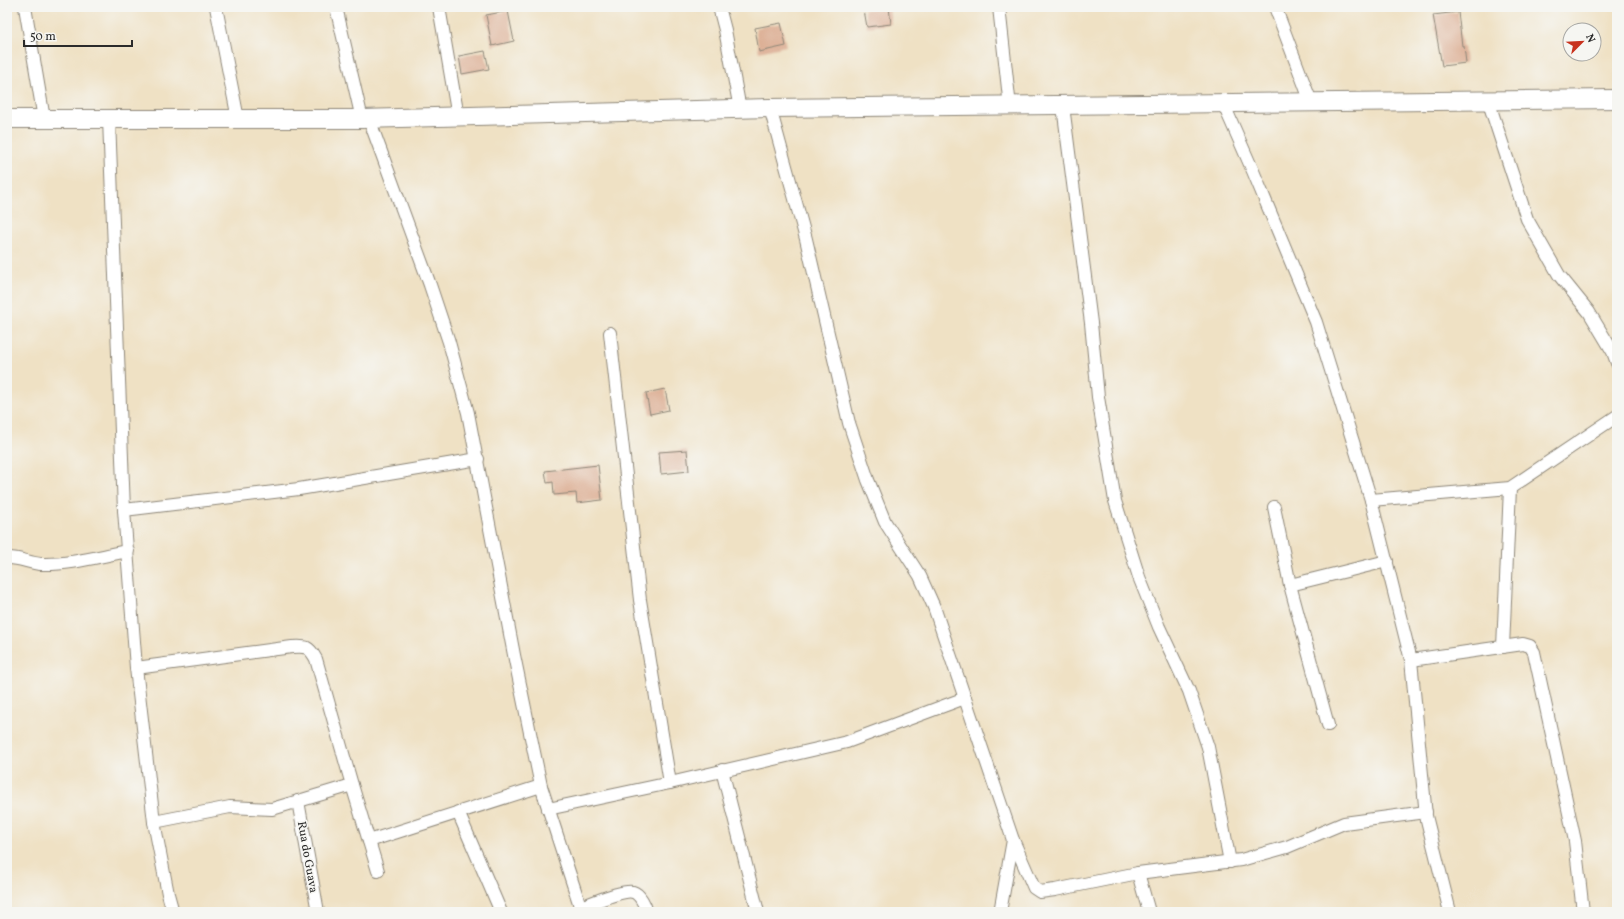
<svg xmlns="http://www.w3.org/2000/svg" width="1624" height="919" viewBox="0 0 1624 919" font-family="Vollkorn,serif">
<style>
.building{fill:#ddb096}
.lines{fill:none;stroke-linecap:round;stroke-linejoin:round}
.street-casing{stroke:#8d8678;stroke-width:14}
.secondary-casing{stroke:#8d8678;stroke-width:20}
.street{stroke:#fff;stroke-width:12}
.secondary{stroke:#fff;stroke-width:18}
.labels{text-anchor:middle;stroke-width:3;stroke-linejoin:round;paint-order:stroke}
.street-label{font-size:12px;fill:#2b2b2b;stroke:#f6f6f2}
</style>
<rect width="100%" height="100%" fill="#f6f6f2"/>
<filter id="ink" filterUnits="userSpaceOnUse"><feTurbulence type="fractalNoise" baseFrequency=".025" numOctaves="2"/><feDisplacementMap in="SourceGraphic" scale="8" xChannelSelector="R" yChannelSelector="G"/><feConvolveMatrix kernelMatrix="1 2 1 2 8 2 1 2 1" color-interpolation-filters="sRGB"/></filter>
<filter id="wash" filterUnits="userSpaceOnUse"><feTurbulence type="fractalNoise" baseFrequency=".012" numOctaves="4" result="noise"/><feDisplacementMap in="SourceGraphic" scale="16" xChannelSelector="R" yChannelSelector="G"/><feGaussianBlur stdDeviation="0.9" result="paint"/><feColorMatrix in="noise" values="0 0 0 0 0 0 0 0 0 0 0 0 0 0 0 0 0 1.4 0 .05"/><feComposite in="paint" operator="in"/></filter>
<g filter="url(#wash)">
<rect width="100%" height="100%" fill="#efe1c4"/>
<g id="blocks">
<g class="building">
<polygon points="889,7 891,24 867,27 864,10"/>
<polygon points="508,11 514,41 492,46 486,15"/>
<polygon points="1458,12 1462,46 1464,46 1466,63 1442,66 1433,15"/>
<polygon points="781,23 786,46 759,52 755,28"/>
<polygon points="485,51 489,69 462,74 459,56"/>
<polygon points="665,389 669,410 650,414 646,393"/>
<polygon points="687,450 689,471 661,474 659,452"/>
<polygon points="598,465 602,500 577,503 576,493 554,495 553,482 547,483 545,471"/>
</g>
</g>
</g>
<g filter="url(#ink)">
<use href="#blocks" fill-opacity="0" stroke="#8d8678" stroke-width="1"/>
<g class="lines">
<defs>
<g id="street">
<polyline points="25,7 44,119"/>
<polyline points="216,7 238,119"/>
<polyline points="336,7 362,119"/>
<polyline points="439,7 458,117"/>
<polyline points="719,7 725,30 740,109"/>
<polyline points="999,7 1010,107"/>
<polyline points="1275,7 1311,102"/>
<polyline points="1488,100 1527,219 1559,275 1589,312 1613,352 1617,363"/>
<polyline points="1223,103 1253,171 1316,322 1371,500 1411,660 1426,816 1450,912"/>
<polyline points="1063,106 1091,323 1098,397 1115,501 1139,577 1159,627 1189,691 1208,747 1230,862"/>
<polyline points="770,108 806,239 849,423 868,480 885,522 920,576 934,607 1013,840 1034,888 1040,892 1055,890 1138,873 1241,860 1287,847 1344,823 1426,812"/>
<polyline points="109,119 124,510 136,668 154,822 168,894 173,912"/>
<polyline points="369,119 430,285 449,342 468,413 514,655 541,786 582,912"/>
<polyline points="610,333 640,600 670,783"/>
<polyline points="1371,500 1510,488 1617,416"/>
<polyline points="1274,507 1290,585 1328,725"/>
<polyline points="124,510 299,489 478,459"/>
<path d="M7,558C18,557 29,563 41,564C70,565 100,556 128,551"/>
<polyline points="1290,585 1387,561"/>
<polyline points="1503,647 1510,488"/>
<polyline points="1411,660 1523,644 1530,646 1534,652 1575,841 1583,912"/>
<path d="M136,668L292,647C306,646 309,646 316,659L352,785L378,871"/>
<polyline points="722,770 758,912"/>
<polyline points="298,801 318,912"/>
<polyline points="548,809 670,783 847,742 965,698"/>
<polyline points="458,812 501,912"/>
<polyline points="154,822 230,807 272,809 352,785"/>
<polyline points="369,841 541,786"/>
<polyline points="1138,873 1149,912"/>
<path d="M580,907C590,904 624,889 633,892C640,894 645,905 647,912"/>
<polyline points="1000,912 1013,840"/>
</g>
<polyline id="secondary" points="7,119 362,119 770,108 1617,99"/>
</defs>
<use href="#street" class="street-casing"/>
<use href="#secondary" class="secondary-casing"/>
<use href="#street" class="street"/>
<use href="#secondary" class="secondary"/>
</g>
</g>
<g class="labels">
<g class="street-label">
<text transform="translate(308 857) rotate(80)" y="4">Rua do Guava</text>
</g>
</g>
<rect width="1624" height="919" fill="none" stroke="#f6f6f2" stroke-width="24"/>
<g transform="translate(1582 42) rotate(66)"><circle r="19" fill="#f6f6f2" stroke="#a5a5a2"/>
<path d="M0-3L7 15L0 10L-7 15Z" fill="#c8321e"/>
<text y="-6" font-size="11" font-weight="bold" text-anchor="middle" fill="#2b2b2b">N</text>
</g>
<path d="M24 40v6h108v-6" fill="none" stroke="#2b2b2b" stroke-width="2"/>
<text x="30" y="40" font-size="12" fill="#2b2b2b" stroke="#f6f6f2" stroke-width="3" paint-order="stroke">50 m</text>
</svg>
